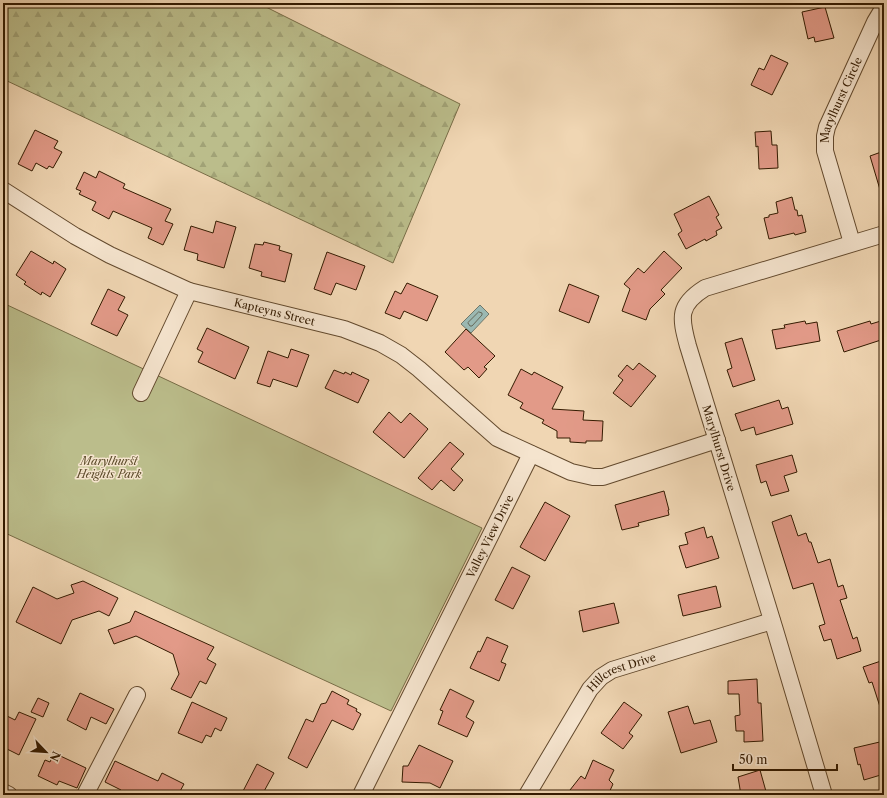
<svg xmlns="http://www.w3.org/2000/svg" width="887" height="798" viewBox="0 0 887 798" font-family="'Libre Caslon Text',serif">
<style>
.forest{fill:url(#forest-firs);stroke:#776c46}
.park{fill:#bbbd8b;stroke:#776c46}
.water{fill:#9bb8b2;stroke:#71796b}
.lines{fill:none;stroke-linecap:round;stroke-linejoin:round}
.shore{stroke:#676959;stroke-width:1}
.building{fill:#e29a88;stroke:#331a00}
.minor-casing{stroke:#62492d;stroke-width:18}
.minor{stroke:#f5e4ce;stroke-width:16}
.labels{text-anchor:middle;stroke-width:3;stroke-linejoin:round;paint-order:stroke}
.street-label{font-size:11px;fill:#331a00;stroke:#f5e4ce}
.park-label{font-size:11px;font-style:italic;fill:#5c4b2a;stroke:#f5e4ce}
</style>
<defs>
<pattern id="forest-firs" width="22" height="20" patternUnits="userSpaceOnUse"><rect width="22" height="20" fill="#bbbd8b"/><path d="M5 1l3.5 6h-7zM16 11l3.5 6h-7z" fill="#a1a276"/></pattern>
</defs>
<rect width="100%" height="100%" fill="#f0d6b3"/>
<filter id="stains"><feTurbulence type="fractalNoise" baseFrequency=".005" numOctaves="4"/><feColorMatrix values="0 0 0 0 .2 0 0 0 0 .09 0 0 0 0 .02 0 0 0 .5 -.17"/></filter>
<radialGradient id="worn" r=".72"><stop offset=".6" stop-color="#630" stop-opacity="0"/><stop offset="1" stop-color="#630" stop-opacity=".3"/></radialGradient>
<polygon class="forest" points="3,3 258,3 460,104 393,263 3,79"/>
<polygon class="park" points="3,303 482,528 391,711 3,532"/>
<polygon class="water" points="480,305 489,314 471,333 461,324"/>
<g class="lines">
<polygon class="shore" points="479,312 482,313 482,315 472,326 470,326 468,323"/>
</g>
<g class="building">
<polygon points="825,7 834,38 815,42 814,37 808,39 802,12"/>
<polygon points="771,55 788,63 772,95 751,85 759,68 764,70"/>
<polygon points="35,130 58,141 54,148 62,152 53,168 49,166 47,169 36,163 32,171 18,164"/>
<polygon points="771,131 772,145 777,145 778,168 759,169 758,146 756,147 755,132"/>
<polygon points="884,151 884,192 881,193 870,156"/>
<polygon points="99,171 125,184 123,188 171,209 165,221 173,224 163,245 148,238 152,228 113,211 109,219 92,210 96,202 79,194 81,191 76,189 84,172 96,178"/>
<polygon points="709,196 719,215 716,217 722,228 716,231 717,235 706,241 705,239 686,249 678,234 682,231 674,214"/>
<polygon points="792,197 795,210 797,210 798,216 802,215 806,232 795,235 794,233 769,239 764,218 769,217 769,215 778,213 776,202"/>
<polygon points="216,221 236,227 224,268 197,260 198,254 184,250 191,226 213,233"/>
<polygon points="264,242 280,246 279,250 292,254 285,282 261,276 262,272 249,268 255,244 263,245"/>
<polygon points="31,251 53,264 54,261 66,269 50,297 42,292 41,295 24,284 26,282 16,275"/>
<polygon points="664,251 682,268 661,290 665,294 650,309 646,320 622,311 630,289 624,284 638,268 644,273"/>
<polygon points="327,252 365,266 356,290 336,283 331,295 314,289"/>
<polygon points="407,283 438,296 427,321 404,311 400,319 385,313 395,291 401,294"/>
<polygon points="569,284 599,296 589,323 559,311"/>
<polygon points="108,289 125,297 118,310 128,315 117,336 91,324"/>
<polygon points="884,320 884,339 844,352 837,331 870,321 871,324"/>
<polygon points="805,321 806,324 817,322 820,341 776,349 772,330 785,328 784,325"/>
<polygon points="207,328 249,347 235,379 198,362 203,352 197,349"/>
<polygon points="466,329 495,356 484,367 487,369 479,378 468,367 464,370 445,352"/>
<polygon points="742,338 755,380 733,387 727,370 732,368 725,343"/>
<polygon points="291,349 309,355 297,387 273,379 270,387 257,383 268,351 288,358"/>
<polygon points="639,363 656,376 631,407 613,393 623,380 618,376 627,365 633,370"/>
<polygon points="521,369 532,375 534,372 563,387 552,409 584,411 583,420 603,421 602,441 586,441 586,443 570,442 570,438 557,438 557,431 542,423 544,420 520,408 523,403 508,395"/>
<polygon points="334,370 344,374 345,372 351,375 352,372 369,380 358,403 325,388"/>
<polygon points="779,400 782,409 788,407 793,424 756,435 754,427 741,431 735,414"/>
<polygon points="389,412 401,423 410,413 428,429 404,458 373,432"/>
<polygon points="450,442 464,454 451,469 463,480 454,491 441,480 432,490 418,478"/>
<polygon points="792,455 797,472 784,476 789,491 771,496 766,481 761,483 756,465"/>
<polygon points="664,491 669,510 668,510 669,515 638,523 639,526 622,530 615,505"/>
<polygon points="545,502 570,516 545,561 520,547"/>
<polygon points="791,515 798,536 806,533 809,542 811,542 818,563 830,559 838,587 843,585 847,598 840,600 853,639 857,637 861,651 837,659 831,639 824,641 819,626 825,624 813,583 793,589 772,522"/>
<polygon points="704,527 707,538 712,536 719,558 686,568 679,546 688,544 685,533"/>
<polygon points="512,567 530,576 513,609 495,600"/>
<polygon points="83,581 118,598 109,616 99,611 72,620 61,644 16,622 33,587 57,599 74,593 71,585"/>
<polygon points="716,586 721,607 683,616 678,595"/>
<polygon points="614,603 619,623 583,632 579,611"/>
<polygon points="135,611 214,647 207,659 216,664 206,684 200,681 191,698 171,689 179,674 173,654 136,636 114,644 108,630 130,622"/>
<polygon points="487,637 508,646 501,662 506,664 499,681 470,668 478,651 480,652"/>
<polygon points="884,660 884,713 882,713 872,682 869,683 863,667"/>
<polygon points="757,679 758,703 761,703 763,741 744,742 744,731 736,731 735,716 740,715 739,694 728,694 728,681"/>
<polygon points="450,689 474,701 466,717 474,722 467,737 438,724 443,711 440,710"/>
<polygon points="332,691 349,700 347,704 357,709 356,711 361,714 353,730 332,720 307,768 288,758 306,719 313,722 321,704 326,703"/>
<polygon points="80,693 114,709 106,724 91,717 86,730 67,720"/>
<polygon points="38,698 49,703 43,717 31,712"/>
<polygon points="192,702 227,718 221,731 215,728 211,737 206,735 202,743 178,733"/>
<polygon points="624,702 642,715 629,733 633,736 623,749 601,733"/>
<polygon points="688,706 694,724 710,720 717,742 681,753 668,712"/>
<polygon points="19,712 36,719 19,755 3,747 3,714 15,720"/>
<polygon points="884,741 884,774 864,780 860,764 858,765 854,748"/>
<polygon points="419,745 453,761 440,788 430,783 402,782 403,766 408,766"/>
<polygon points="54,753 86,768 77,788 59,781 57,785 38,776 45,760 50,762"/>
<polygon points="593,760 614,770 609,780 613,784 608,795 577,795 570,790 581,776 585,779"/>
<polygon points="115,761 158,781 162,773 184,784 178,795 118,795 121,790 105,782"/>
<polygon points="257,764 274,773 262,795 241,795"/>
<polygon points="760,770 767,795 741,795 738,777"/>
</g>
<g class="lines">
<defs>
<g id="minor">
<path id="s1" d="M3,190L75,236L110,255L189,291L344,329L380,343L401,355L419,369L497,438L571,472L593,477H603L717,440"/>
<path id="s2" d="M852,243L825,151V136L827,127L875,22L884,7"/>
<polyline points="141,393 189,291"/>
<polyline points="3,792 9,795"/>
<polyline points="85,795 137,695"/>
<path id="s3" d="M361,795L531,454"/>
<path id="s4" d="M527,795L590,689L601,677L612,670L772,621"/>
<path d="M824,795L775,630L688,346C680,317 678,305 705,288L884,234"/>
</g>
</defs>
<use href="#minor" class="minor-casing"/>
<use href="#minor" class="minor"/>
</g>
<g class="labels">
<g class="street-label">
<text dy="4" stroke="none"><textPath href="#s2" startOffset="150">Marylhurst Circle</textPath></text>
<text dy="4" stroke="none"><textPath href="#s1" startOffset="300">Kapteyns Street</textPath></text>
<text transform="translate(719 448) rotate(73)" y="4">Marylhurst Drive</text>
<text dy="4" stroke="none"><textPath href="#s3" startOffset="289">Valley View Drive</textPath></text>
<text dy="4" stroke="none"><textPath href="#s4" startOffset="160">Hillcrest Drive</textPath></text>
</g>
<g class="park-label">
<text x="109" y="465">Marylhurst<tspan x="109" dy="13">Heights Park</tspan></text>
</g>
</g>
<rect width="887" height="798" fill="none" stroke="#f0d6b3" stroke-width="16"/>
<rect x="4" y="4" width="879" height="790" fill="none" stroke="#331a00" stroke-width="2"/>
<rect x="8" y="8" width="871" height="782" fill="none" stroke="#331a00"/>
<g transform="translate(46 752) rotate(115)" stroke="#f5e4ce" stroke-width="3" paint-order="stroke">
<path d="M0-3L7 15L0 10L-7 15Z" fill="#331a00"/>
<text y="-6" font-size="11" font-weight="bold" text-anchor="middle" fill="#331a00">N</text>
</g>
<path d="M733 764v6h104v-6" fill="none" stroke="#331a00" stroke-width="2"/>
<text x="739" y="764" font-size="12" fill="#331a00" stroke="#f5e4ce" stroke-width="3" paint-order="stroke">50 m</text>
<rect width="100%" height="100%" filter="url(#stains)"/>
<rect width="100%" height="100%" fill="url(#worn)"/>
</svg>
